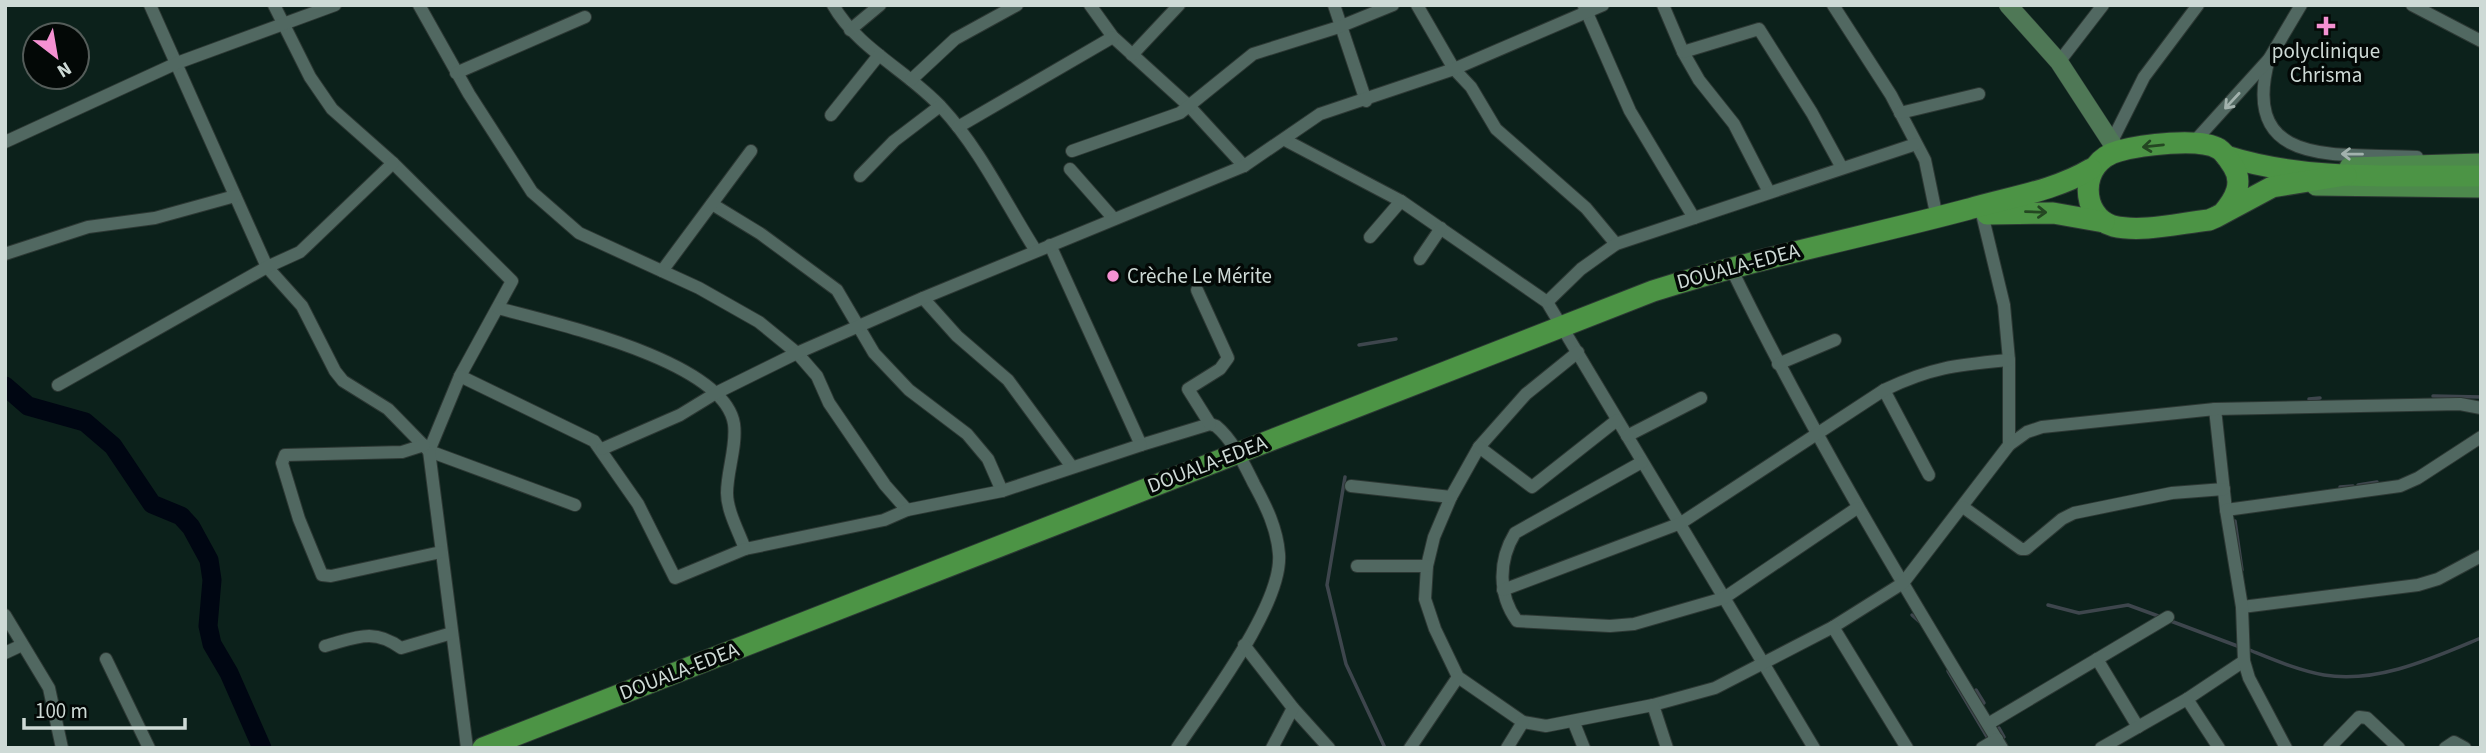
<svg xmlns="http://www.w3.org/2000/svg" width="2486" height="753" viewBox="0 0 2486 753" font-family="'Source Sans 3',sans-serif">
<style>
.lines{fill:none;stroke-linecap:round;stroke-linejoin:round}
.stream{stroke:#3e464d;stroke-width:3.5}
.river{stroke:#000612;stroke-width:19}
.minor-casing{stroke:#2d3834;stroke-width:14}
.secondary-casing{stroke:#2d3834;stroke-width:19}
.primary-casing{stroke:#2d3834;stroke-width:21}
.trunk-casing{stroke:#2d3834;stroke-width:23}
.minor{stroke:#516861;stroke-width:12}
.secondary{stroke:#4f7856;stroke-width:18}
.primary{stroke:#4d894c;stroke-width:19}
.trunk{stroke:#4c9445;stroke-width:21}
.oneway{stroke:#a2b2ad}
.oneway2{stroke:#244722}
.poi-dot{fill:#f591d2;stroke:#030806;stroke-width:2.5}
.labels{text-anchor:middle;stroke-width:7;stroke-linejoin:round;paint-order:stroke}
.poi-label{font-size:21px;fill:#cedad6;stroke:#030806}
.street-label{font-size:21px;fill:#cedad6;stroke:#030806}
</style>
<rect width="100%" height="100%" fill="#0c211b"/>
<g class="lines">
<g class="stream">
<polyline points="1359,345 1396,339"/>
<polyline points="2433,396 2481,397"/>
<polyline points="2309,399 2320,398"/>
<polyline points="1345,477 1327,585 1346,664 1385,748"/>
<polyline points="2358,485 2377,482"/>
<polyline points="2340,487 2353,486"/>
<polyline points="2235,521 2242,570"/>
<polyline points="2048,605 2079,613 2128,605 2161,617"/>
<polyline points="1912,615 1921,623"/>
<polyline points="2168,620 2240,647"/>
<path d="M2247,649C2272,659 2297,670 2324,675C2377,684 2433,658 2481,638"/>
<polyline points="1948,671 1989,740"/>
<polyline points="1976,690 1984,703"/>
<polyline points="1999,728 2004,737"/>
</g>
<polyline class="river" points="5,386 28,406 85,422 113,446 152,504 181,516 191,527 209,560 212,580 208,626 212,644 229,673 262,748"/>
<defs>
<g id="minor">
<polyline points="150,5 267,267 302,306 335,371 343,381 388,409 429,451 575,505"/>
<polyline points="274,5 310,77 332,109 393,163 512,281 460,376 429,451 467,748"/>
<polyline points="419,5 469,94 532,192 579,233 699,288 759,322 797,353 817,376 829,403 885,485 907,510"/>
<path d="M833,5C858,49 908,71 942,108C980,149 1006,204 1036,251"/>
<polyline points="1090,5 1113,37 1189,106 1244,166"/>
<polyline points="1334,5 1366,101"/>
<polyline points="1417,5 1454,69 1471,87 1496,129 1586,208 1616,244"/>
<polyline points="1663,5 1683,52 1699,80 1734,124 1769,192"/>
<polyline points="1833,5 1891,95 1925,160 1937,218"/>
<polyline points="2412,5 2481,41"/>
<polyline points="1584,6 1630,111 1694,218"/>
<polyline points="850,30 880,5"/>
<polyline points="1683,52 1759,29 1812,113 1842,168"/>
<polyline points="1132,55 1179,5"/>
<path d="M2269,59C2238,172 2344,152 2417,157"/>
<polyline points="2059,62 2103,5"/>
<polyline points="456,73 585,17"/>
<polyline points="911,80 955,39 1017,5"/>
<polyline points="1900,113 1979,94"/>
<polyline points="831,115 879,55"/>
<polyline points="958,127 1113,37"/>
<polyline points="1285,140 1401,201 1547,302 1814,748"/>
<polyline points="2112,141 2144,77 2198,5"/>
<polyline points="5,142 177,63 335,5"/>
<polyline points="2193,143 2269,59 2301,5"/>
<polyline points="1072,151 1180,113 1253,54 1339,27 1393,5"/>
<polyline points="1070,169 1114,219"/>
<polyline points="860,176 894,141 940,106"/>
<polyline points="712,204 761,234 837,290 874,353 909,390 967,434 988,459 1002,491"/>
<polyline points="1370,237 1401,201"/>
<path d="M1050,245L1141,445L1210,424L1216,426C1233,440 1244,464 1254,484C1266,506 1277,528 1279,554C1283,605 1206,704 1177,748"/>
<polyline points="5,254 88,227 155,218 235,196"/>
<polyline points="1420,259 1441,228"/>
<path d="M1730,266C1811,433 1906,590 2002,748"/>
<polyline points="662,271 751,151"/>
<polyline points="1197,290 1228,358 1220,369 1188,389 1210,424"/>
<polyline points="923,298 957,336 1008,380 1072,467"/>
<polyline points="1547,302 1581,269 1616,244 1916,144"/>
<path d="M498,308C552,323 724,360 734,424C737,446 727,471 727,493C727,511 739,532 745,549L884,520L907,510L1002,491L1141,445"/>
<polyline points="1578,352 1526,394 1479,447 1451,497 1434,537 1427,566 1425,599 1435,629 1458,677 1523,722 1546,726 1653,705 1715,688 1833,627 1903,583 2009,445 2009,360 2004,305 1982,214"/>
<polyline points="1778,364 1835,340"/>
<polyline points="460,376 594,441 638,504 675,578 745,549"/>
<polyline points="58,385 267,267 300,252 393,163"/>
<polyline points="1884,390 1929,475"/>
<polyline points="2215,409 2226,510"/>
<polyline points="1627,436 1701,398"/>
<polyline points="424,445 402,452 285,455 282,463 299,519 322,575 331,576 441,552"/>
<polyline points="2009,445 2027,432 2042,427 2215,409 2460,404 2481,408"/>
<polyline points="1479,447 1532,487 1617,420"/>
<polyline points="602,449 680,415 716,393 797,353 923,298 1244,166 1320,114 1454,69 1603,5"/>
<path d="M1642,462L1515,533C1498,561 1498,595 1517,621L1610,626L1634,624L1724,598L1857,508"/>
<polyline points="1351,486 1451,497"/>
<polyline points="1963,507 2021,549 2026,549 2062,519 2074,513 2172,493 2224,489"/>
<polyline points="1357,566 1427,566"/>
<path d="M1503,590L1681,523L1884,390C1932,367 1957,365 2009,360"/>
<polyline points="2242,607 2418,585 2438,579 2481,556"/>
<polyline points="5,615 49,688 62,748"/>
<polyline points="1833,627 1907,748"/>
<polyline points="1244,645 1293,708 1329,748"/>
<path d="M325,646C355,638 373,627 401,648L452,633"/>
<polyline points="5,653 22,645"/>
<polyline points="106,659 149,748"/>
<polyline points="2097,659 2138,727"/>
<polyline points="2187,699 2219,748"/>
<polyline points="1653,705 1667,748"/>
<polyline points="1574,723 1584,748"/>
<polyline points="1988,724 2168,617"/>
<polyline points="1272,748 1293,708"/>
<polyline points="1410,748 1458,677"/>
<polyline points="1507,748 1523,722"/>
<polyline points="1982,748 1997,739"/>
<polyline points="2101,748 2187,699 2244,661"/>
<polyline points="2286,748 2249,678 2244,661 2242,607 2226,510 2400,486 2418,478 2481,437"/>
<polyline points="2329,748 2359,717 2367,718 2399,748"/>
<polyline points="2445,748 2454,742 2465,748"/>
</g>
<polyline id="secondary" points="2008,5 2059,62 2117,151"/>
<g id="primary">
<polyline points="2349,167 2481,163"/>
<polyline points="2316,186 2481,188"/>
</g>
<g id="trunk">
<path d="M2226,156C2308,182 2396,175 2481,176"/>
<path d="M2223,213C2235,199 2244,183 2233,166C2229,160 2225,153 2219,149C2200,137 2141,145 2119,151C2077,162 2081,217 2113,226C2142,233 2180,223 2209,220L2216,217L2272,187L2346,175"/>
<polyline points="1987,214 2053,213 2104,222"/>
<path d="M483,748L1653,291C1757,258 1864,237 1969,209C2010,197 2054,191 2091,169"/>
</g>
</defs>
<use href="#minor" class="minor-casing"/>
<use href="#secondary" class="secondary-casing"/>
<use href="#primary" class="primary-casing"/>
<use href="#trunk" class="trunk-casing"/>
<use href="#minor" class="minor"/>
<use href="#secondary" class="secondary"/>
<use href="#primary" class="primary"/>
<use href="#trunk" class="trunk"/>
</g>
<defs><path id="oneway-shaft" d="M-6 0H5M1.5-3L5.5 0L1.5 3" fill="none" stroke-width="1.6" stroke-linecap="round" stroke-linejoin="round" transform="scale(1.75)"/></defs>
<g class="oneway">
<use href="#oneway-shaft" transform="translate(2232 101) rotate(133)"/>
<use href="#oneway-shaft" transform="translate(2352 154) rotate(-179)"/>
</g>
<g class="oneway2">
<use href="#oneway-shaft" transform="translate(2153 146) rotate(174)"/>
<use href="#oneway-shaft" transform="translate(2036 212) rotate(2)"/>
</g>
<g class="poi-dot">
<path d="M2322.5 15.5h7v7h7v7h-7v7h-7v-7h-7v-7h7z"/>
<circle cx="1113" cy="276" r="7"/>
</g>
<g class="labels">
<g class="poi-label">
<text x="2326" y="58">polyclinique<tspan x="2326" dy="24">Chrisma</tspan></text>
<text x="1127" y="283" text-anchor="start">Crèche Le Mérite</text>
</g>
<g class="street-label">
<text transform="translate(1738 266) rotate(-15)" y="7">DOUALA-EDEA</text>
<text transform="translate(1207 464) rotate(-21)" y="7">DOUALA-EDEA</text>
<text transform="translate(679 671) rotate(-21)" y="7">DOUALA-EDEA</text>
</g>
</g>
<rect width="2486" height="753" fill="none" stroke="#cedad6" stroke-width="14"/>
<g transform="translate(56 56) rotate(149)"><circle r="33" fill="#030806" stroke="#545c59" stroke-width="2"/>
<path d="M0-5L12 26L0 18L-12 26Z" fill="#f591d2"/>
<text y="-10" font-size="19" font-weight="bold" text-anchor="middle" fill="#cedad6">N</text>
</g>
<path d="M24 718v10h161v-10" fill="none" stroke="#cedad6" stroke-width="3.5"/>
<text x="35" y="718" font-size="21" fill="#cedad6" stroke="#030806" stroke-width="5" paint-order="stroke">100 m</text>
</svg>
